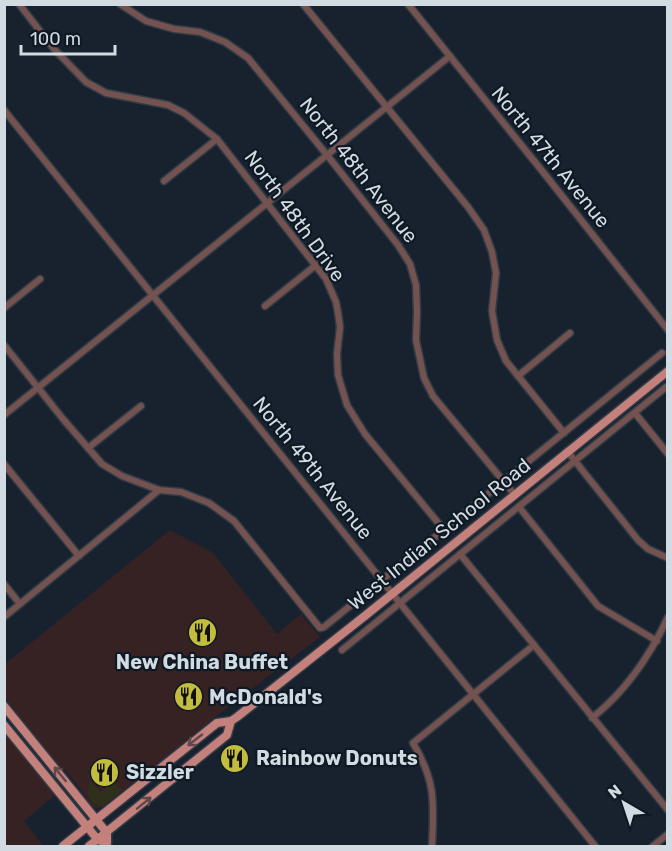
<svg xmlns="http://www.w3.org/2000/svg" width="672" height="851" viewBox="0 0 672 851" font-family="Rubik,sans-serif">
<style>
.commercial{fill:#362223}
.green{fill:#2e301c}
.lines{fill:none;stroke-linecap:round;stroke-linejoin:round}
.minor-casing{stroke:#323c47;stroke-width:9}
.major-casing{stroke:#323c47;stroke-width:11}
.minor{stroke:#73524f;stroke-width:6}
.major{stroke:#c4817c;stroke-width:8}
.oneway{stroke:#60484c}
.labels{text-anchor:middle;stroke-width:4.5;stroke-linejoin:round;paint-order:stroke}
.street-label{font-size:20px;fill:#d2dae2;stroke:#0e1924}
.poi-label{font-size:20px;font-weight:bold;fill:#d2dae2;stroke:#0e1924;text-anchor:start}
</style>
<rect width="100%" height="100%" fill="#18222e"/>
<g class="commercial">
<polygon points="170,530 213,553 277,634 301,614 320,637 232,704 104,806 97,809 91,806 79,787 68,773 57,764 5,698 5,664"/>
<polygon points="5,732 55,795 24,821 43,846 5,846"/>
</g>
<path class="green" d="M90,780L100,792L113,783L123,790L103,806C93,806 91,801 87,793L88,792Z"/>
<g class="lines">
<defs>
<g id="minor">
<polyline points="19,4 54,49 86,82 106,93 168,105 184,113 217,139 326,279 336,302 338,313 340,327 337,354 338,375 347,405 365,434 444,530"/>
<polyline points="120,4 146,21 174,29 200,32 225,42 248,58 327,155 398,245 410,264 416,285 417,312 416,340 424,378 433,396 514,494"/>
<polyline points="303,4 468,207 484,230 492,252 496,273 492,311 497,340 506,361 564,433"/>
<polyline points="408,4 547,177 668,330"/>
<polyline points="4,110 595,846"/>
<polyline points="164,181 217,139"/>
<polyline points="265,306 316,265"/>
<polyline points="4,308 40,279"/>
<polyline points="4,345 63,419 102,464 122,476 159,490 181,492 209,503 234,521 320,628 324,627 662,353"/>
<polyline points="518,376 570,333"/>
<polyline points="635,413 668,454"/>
<polyline points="4,415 450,56"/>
<polyline points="88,448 141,406"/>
<polyline points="567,451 638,540 648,549 668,558"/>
<polyline points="4,464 79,556"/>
<polyline points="519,507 598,606 657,641"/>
<polyline points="460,554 668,810"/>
<polyline points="4,584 20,604"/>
<polyline points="4,617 159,490"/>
<polyline points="342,650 666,387"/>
<path d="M592,718C626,691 650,656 668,617"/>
<path d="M432,846C434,804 436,781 413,743L534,645"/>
<polyline points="653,846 668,834"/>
</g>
<g id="major">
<polyline points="4,706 107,833 107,843"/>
<polyline points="4,725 98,840 102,841"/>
<polyline points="63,846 217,723 231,721 237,717 366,615 668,371"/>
<polyline points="89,846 227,735 231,721"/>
</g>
</defs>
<use href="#minor" class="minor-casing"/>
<use href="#major" class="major-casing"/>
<use href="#minor" class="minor"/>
<use href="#major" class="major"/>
</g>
<defs><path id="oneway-shaft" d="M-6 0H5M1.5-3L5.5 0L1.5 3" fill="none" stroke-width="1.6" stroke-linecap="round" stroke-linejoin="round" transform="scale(1.5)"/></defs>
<g class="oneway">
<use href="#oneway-shaft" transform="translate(195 740) rotate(142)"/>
<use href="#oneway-shaft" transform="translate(60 774) rotate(-129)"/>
<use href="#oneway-shaft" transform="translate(144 803) rotate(-39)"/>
</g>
<defs>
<symbol id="restaurant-disc" viewBox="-11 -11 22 22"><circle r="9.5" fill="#c2bd3f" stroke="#0e1924"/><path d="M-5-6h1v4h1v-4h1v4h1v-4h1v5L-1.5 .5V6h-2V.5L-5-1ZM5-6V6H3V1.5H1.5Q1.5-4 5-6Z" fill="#111"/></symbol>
</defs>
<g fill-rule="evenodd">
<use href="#restaurant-disc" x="186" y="616" width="33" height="33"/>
<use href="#restaurant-disc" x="172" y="680" width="33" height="33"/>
<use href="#restaurant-disc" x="218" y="742" width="33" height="33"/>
<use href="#restaurant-disc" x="88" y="756" width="33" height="33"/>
</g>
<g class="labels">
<g class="street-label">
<text transform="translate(551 157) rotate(51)" y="7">North 47th Avenue</text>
<text transform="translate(359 170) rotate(52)" y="7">North 48th Avenue</text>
<text transform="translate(295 216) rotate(54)" y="7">North 48th Drive</text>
<text transform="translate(313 468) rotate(51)" y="7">North 49th Avenue</text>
<text transform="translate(439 534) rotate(-39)" y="7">West Indian School Road</text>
</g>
<g class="poi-label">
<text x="202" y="669" text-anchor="middle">New China Buffet</text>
<text x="209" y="704">McDonald's</text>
<text x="256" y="765">Rainbow Donuts</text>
<text x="126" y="779">Sizzler</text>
</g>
</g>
<rect width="672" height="851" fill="none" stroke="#d2dae2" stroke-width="12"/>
<g transform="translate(624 803) rotate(321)" stroke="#0e1924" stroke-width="4.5" paint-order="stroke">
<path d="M0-4.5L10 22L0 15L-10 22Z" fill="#d2dae2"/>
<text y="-9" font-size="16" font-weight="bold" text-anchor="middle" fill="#d2dae2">N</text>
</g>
<path d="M21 45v9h94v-9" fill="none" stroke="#d2dae2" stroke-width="3"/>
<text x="30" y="45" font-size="18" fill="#d2dae2" stroke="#0e1924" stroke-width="4.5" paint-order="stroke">100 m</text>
</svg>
